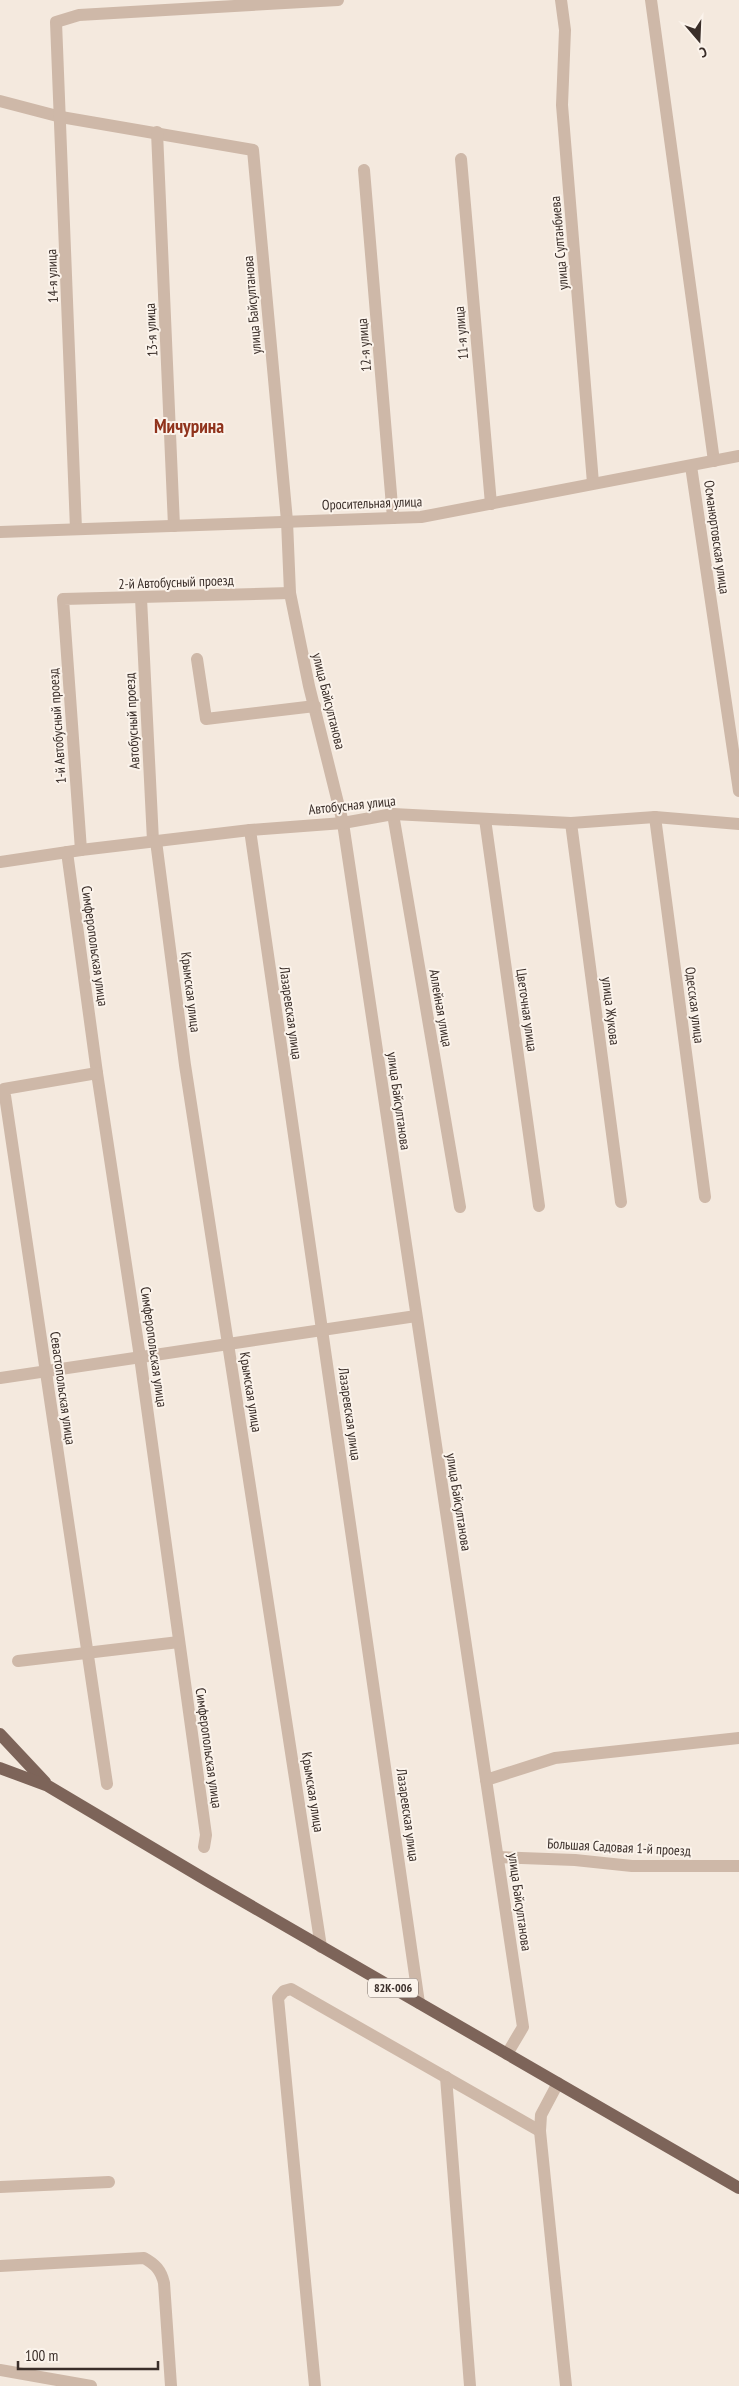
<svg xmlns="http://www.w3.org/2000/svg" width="739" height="2386" viewBox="0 0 739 2386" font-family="'PT Sans Narrow',sans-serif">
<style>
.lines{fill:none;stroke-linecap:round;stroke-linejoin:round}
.minor{stroke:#ceb8a8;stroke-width:12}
.major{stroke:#7d6459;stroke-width:12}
.labels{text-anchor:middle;stroke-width:4;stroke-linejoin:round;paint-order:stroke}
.shield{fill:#fbf3eb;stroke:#746963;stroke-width:1}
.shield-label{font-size:12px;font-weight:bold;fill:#3a2e29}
.street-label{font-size:14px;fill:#3a2e29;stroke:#fbf3eb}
.district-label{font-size:19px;font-weight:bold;fill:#90331c;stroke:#fbf3eb}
</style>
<rect width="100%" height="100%" fill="#f4e9de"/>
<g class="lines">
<g class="minor">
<polyline points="561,0 565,30 562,105 593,483"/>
<polyline points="651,0 714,461"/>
<polyline points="0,101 61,117 253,150 287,521 290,593 309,686 343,823 523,2027 507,2054"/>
<polyline points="157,132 174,526"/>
<polyline points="461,159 491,504"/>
<polyline points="364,170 393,518"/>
<polyline points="691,466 739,791"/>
<polyline points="76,529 56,22 79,15 338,0"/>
<polyline points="0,532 421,517 739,456"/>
<polyline points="141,598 153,841"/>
<polyline points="197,659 206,719 315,706"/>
<polyline points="393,814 460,1207"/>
<polyline points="655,817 705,1197"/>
<polyline points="485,819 539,1206"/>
<polyline points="571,823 621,1202"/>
<polyline points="250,830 419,2003"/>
<polyline points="156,841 185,1065 321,1947"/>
<polyline points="81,850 63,599 290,593"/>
<polyline points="67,852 97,1073 140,1357 206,1835 204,1847"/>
<polyline points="0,862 81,850 250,830 343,823 393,814 571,823 655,817 739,824"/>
<polyline points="97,1073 4,1089 107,1784"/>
<polyline points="0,1378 416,1316"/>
<polyline points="18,1661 179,1642"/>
<polyline points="486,1780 555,1758 739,1738"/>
<polyline points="498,1857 575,1860 632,1866 739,1866"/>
<polyline points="446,2077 470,2386"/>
<polyline points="558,2083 541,2115 540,2131 566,2386"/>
<polyline points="0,2187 109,2182"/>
<path d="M0,2266L144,2258C155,2264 161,2270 164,2283L171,2386"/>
<polyline points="0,2370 91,2386"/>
<polyline points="315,2386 278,1998 284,1991 291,1989 540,2131"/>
</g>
<g class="major">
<polyline points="0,1734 45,1782"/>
<polyline points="0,1768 48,1786 208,1881 739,2188"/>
</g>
</g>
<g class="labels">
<rect class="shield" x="368" y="1978.5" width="50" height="19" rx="4"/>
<g class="shield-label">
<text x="393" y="1992">82К-006</text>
</g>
<g class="street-label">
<text transform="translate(559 243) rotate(-95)" y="5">улица Султанбиева</text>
<text transform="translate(52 276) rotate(-92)" y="5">14-я улица</text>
<text transform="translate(252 305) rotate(-95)" y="5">улица Байсултанова</text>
<text transform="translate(151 330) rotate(-93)" y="5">13-я улица</text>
<text transform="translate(461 333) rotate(-95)" y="5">11-я улица</text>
<text transform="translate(364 345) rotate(-95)" y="5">12-я улица</text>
<text transform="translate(372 503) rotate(-2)" y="5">Оросительная улица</text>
<text transform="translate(717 537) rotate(82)" y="5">Османюртовская улица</text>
<text transform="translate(176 582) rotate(-2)" y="5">2-й Автобусный проезд</text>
<text transform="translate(329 701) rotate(76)" y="5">улица Байсултанова</text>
<text transform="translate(132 721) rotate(-93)" y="5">Автобусный проезд</text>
<text transform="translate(57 726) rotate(-94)" y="5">1-й Автобусный проезд</text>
<text transform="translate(352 805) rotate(-6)" y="5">Автобусная улица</text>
<text transform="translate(95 946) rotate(82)" y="5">Симферопольская улица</text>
<text transform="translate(191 992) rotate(83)" y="5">Крымская улица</text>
<text transform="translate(695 1005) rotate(83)" y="5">Одесская улица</text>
<text transform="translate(441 1008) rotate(80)" y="5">Аллейная улица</text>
<text transform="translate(527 1010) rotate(82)" y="5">Цветочная улица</text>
<text transform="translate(611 1011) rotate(83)" y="5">улица Жукова</text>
<text transform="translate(291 1013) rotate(82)" y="5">Лазаревская улица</text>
<text transform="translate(399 1101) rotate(82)" y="5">улица Байсултанова</text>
<text transform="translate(154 1347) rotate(82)" y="5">Симферопольская улица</text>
<text transform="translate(63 1388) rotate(82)" y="5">Севастопольская улица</text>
<text transform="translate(251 1392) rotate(81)" y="5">Крымская улица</text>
<text transform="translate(350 1414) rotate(82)" y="5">Лазаревская улица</text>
<text transform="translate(459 1502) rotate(81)" y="5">улица Байсултанова</text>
<text transform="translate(209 1748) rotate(82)" y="5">Симферопольская улица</text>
<text transform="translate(313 1792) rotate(81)" y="5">Крымская улица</text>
<text transform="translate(408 1815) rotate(82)" y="5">Лазаревская улица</text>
<text transform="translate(619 1847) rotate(3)" y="5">Большая Садовая 1-й проезд</text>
<text transform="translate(520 1902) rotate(82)" y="5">улица Байсултанова</text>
</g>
<g class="district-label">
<text x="189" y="433">Мичурина</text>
</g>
</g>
<g transform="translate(699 40) rotate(161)" stroke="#fbf3eb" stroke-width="4" paint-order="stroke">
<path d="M0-4L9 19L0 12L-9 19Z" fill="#3a2e29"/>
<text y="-8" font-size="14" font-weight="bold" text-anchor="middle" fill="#3a2e29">С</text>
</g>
<path d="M18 2361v8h140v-8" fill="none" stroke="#3a2e29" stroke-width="2.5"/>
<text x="25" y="2361" font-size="15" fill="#3a2e29" stroke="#fbf3eb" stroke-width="4" paint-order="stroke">100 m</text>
</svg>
